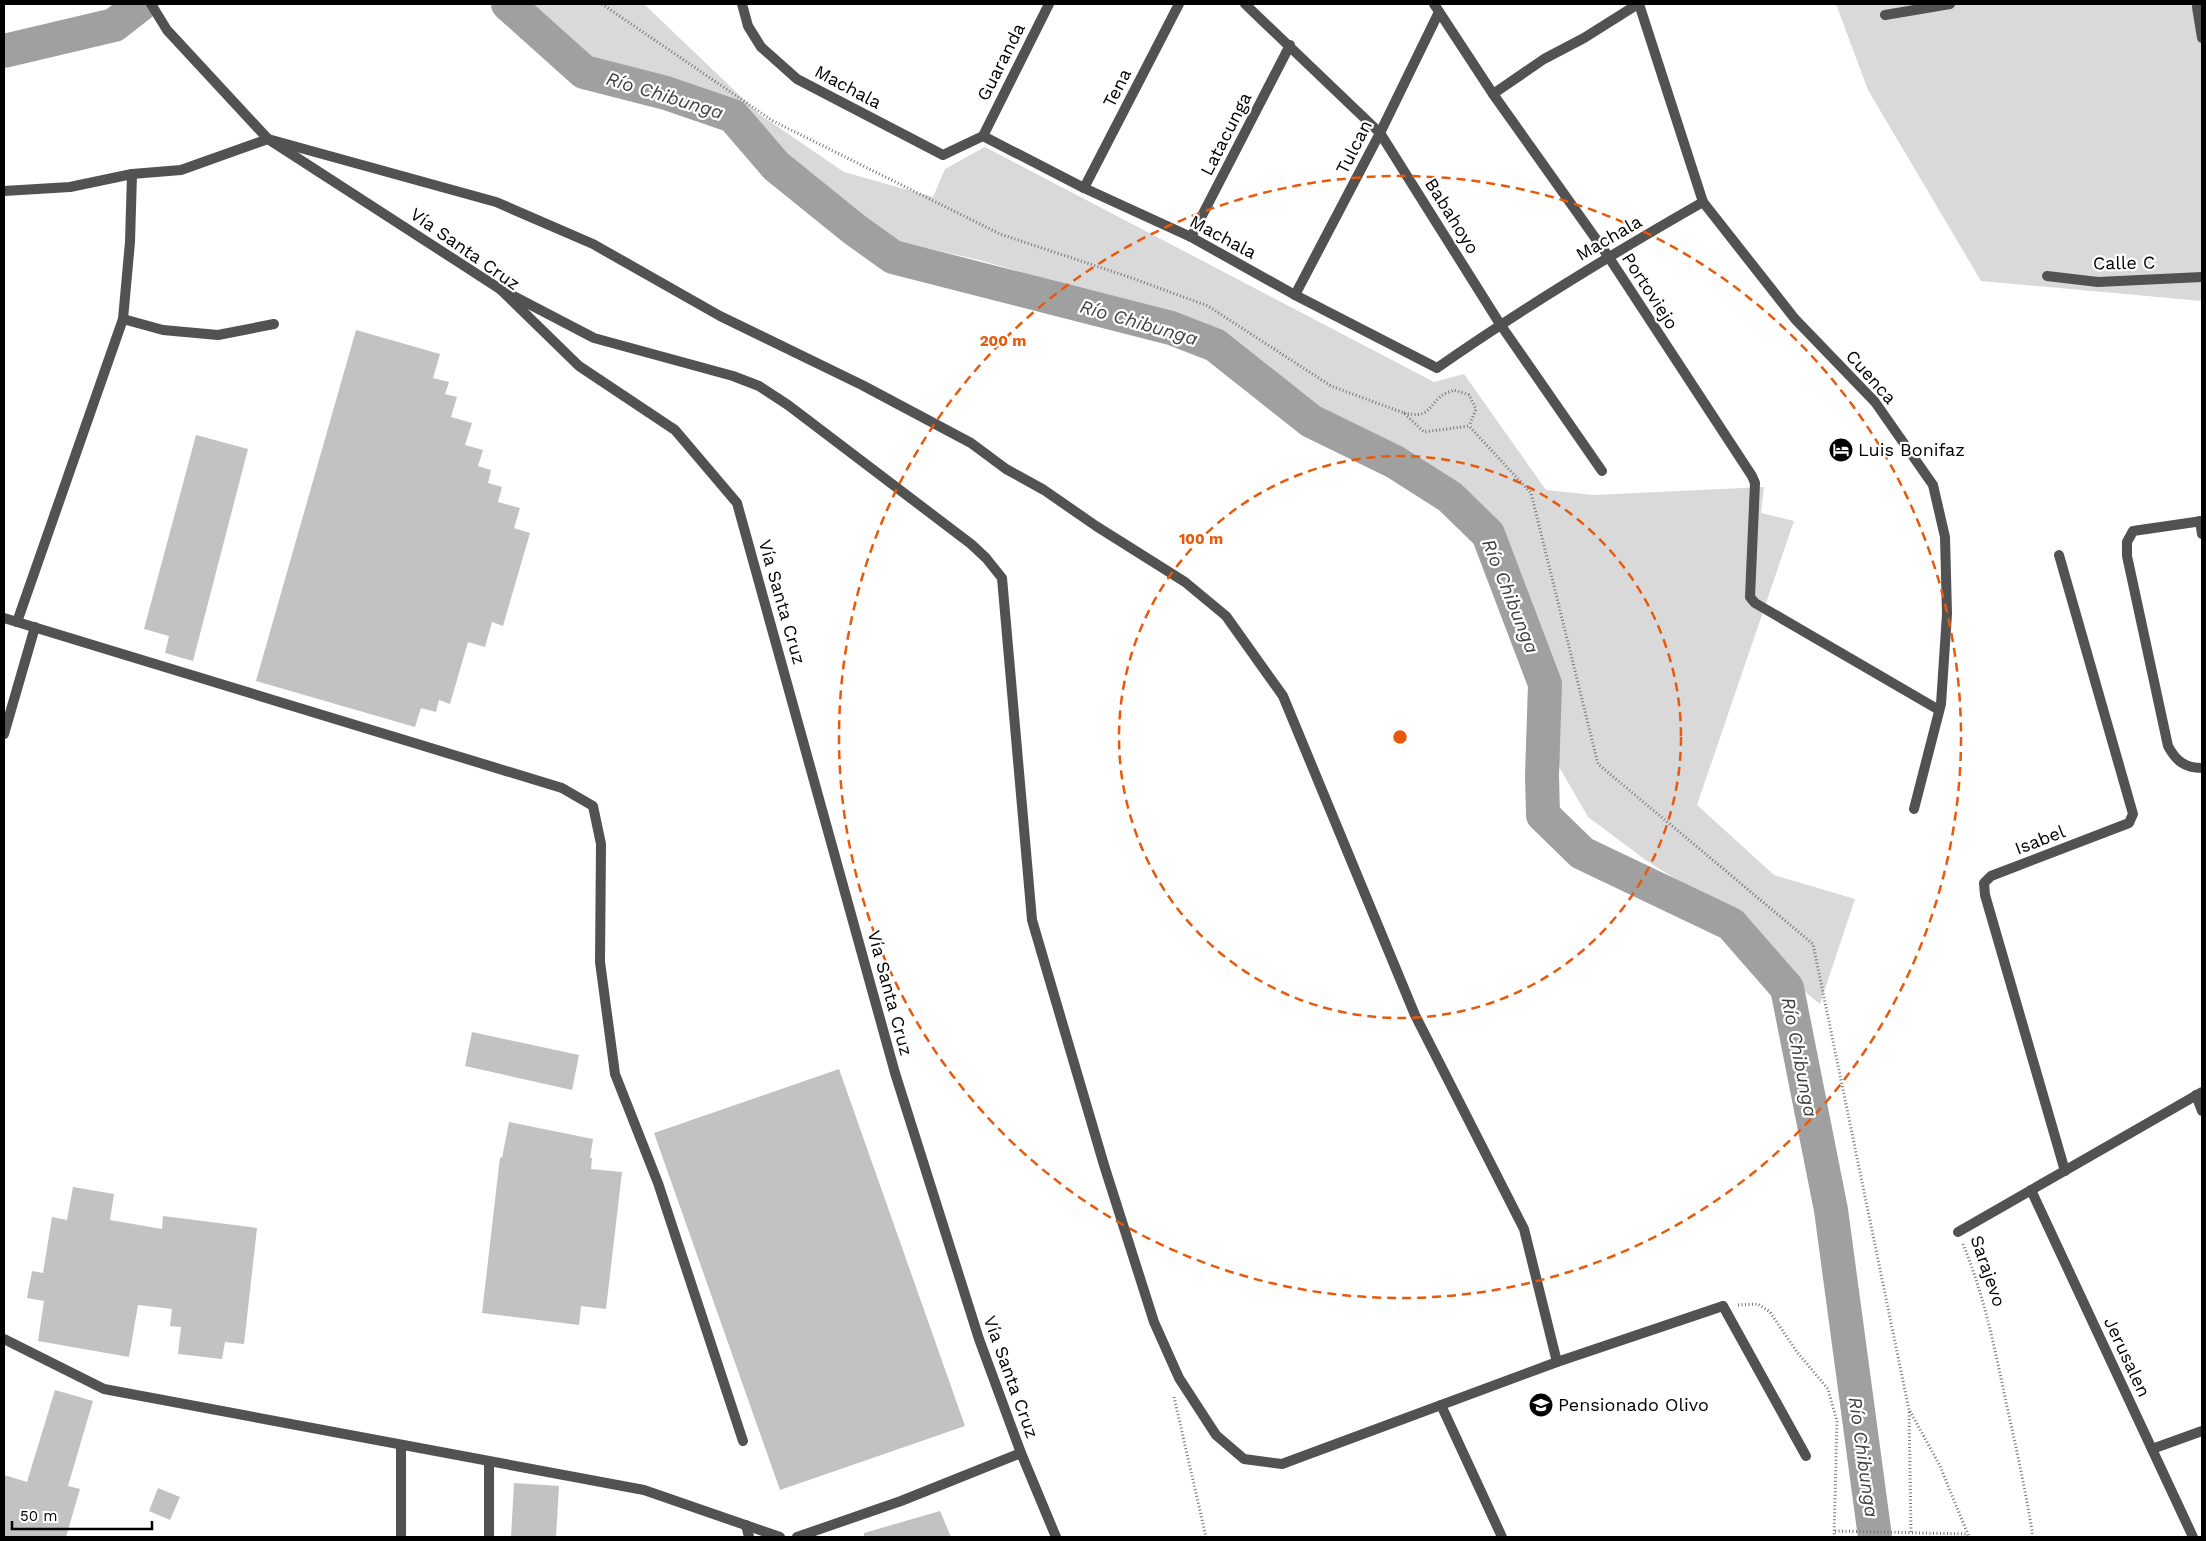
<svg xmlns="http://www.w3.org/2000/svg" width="2206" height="1541" viewBox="0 0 2206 1541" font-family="'Work Sans',sans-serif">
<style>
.green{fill:#d9d9d9}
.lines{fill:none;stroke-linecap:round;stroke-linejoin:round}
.river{stroke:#a0a0a0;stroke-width:34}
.building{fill:#c2c2c2}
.path{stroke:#747474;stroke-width:3;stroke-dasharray:1 2.5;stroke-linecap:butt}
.service{stroke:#525252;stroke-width:10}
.minor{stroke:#525252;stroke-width:10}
.ring{fill:none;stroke:#e8590c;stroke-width:2.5;stroke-dasharray:9 6}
.labels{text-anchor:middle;stroke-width:4.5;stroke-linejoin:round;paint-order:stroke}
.street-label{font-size:18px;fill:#000;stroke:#fff}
.poi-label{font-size:18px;fill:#000;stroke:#fff;text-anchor:start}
.water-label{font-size:19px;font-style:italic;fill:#414141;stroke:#fff}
.centre{fill:#e8590c;stroke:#fff;stroke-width:2.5}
.ring-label{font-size:15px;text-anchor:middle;font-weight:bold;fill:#e8590c;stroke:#fff;stroke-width:4.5;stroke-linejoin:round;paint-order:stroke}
</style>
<rect width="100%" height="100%" fill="#fff"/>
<g class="green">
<polygon points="524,4 644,4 759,114 844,172 933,197 945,169 985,147 1434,382 1464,374 1546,490 1594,495 1764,487 1761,513 1794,521 1697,805 1774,875 1855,899 1820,1004 1787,977 1757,937 1701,895 1647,861 1588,817 1554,758 1543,656 1522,576 1487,516 1421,458 1339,420 1240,352 1164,313 979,260 879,237 813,182 698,93 649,72 581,55"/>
<polygon points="1836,4 2202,4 2202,301 1981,281 1868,90"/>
</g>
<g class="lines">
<g class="river">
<polyline points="508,4 584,72 666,93 733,116 776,166 854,229 893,257 1171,328 1215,345 1311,421 1395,462 1450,497 1488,534 1545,684 1542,776 1543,815 1582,853 1731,924 1787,988 1831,1210 1875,1537"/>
<polyline points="4,51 114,25 141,4"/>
</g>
</g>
<g class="building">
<polygon points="356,330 440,354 433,378 449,382 445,394 457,397 451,417 472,423 465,445 483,450 478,466 491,470 488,483 502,487 498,502 520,508 514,528 530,533 503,626 492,622 485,647 468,642 450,704 439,700 436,712 421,708 415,727 256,681"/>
<polygon points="196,435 248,449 193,661 165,653 169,636 144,629"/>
<polygon points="472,1032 579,1055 572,1090 465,1066"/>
<polygon points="839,1069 965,1426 780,1490 654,1133"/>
<polygon points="509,1122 593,1139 590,1158 592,1158 591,1169 622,1172 606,1309 581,1306 579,1325 482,1313 500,1157 502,1158"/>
<polygon points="73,1187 114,1194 110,1220 162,1229 163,1216 257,1228 244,1344 225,1342 222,1359 178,1354 181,1327 170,1326 172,1309 138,1305 129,1357 38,1341 44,1301 27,1298 32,1271 43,1273 52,1217 67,1220"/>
<polygon points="55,1390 93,1401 68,1486 80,1489 66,1537 4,1537 4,1475 27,1482"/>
<polygon points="514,1483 559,1486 556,1537 511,1537"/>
<polygon points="158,1488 180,1497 170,1520 149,1511"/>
<polygon points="940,1511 951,1537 864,1537 864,1533"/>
</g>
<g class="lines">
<g class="path">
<polyline points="602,4 773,121 1000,234 1129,277 1208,306 1331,386 1404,413 1424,432 1469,426 1531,493 1598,764 1813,944 1909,1410 1911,1532"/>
<path d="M1404,413C1428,418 1426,410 1440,397C1444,393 1450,392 1454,390L1469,395L1476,409L1469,426"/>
<path d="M1963,1244C1984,1295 1995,1349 2006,1402C2016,1447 2026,1492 2033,1537"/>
<polyline points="1738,1305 1758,1304 1770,1312 1797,1352 1828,1389 1837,1421 1834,1537"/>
<polyline points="1174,1397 1206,1537"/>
<polyline points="1910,1411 1940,1466 1969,1537"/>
<polyline points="1835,1531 1968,1534"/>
</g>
<g class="service">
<polyline points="2197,7 2202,38"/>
<polyline points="1885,15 1950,4"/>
<polyline points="2047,276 2098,282 2202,277"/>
<polyline points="2200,521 2202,534"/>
<path d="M2202,521L2133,531L2127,542V556L2168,746C2176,761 2185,768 2202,768"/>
<polyline points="1723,1306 1806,1456"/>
<polyline points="1441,1405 1502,1537"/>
<polyline points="746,1525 749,1537"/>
<polyline points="401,1537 401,1446"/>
<polyline points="489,1537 489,1462"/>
</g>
<g class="minor">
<polyline points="151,4 167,30 268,139 500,289 579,366 675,430 737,503 895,1073 979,1339 1021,1453 1056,1537"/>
<path d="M742,4L748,26L761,47L797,79L943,155L983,136L1084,188L1191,237L1295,295L1437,368C1523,308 1612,254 1703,202"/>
<polyline points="1245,4 1380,133 1500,324 1602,471"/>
<polyline points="1434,4 1493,94 1608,256 1752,476 1755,483 1750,597 1755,603 1939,710"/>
<polyline points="1639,4 1703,202 1795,319 1875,402 1933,485 1945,537 1947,614 1941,704 1914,809"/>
<polyline points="1493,94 1544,59 1584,38 1638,4"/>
<polyline points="983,136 1049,4"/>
<polyline points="1084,188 1179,4"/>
<polyline points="4,191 70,187 132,174 181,170 268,139 496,202 593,244 720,316 862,385 971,443 1006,469 1044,490 1096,526 1185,582 1226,616 1283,696 1415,1015 1524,1229 1557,1362"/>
<polyline points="1191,237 1290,45"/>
<polyline points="500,289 594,338 733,376 759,386 788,405 971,544 986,558 1002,578 1032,920 1104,1165 1154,1322 1179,1378 1216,1435 1244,1459 1282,1464 1557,1362 1723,1306"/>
<polyline points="1295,295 1380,133 1439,12"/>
<polyline points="123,319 163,330 218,335 274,324"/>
<polyline points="2059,555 2133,814 2129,823 1991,876 1984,883 1985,895 2065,1171"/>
<polyline points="4,618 562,788 593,806 601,844 600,962 615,1074 658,1183 743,1441"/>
<polyline points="17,622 123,319 130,242 132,174"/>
<polyline points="4,734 35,627"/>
<polyline points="2196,1095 2202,1111"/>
<polyline points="2031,1190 2193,1537"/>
<polyline points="1958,1232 2202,1092"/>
<polyline points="4,1339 104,1389 644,1490 780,1537"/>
<polyline points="2152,1449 2202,1431"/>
<polyline points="797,1537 901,1501 1021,1453"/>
</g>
</g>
<g class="ring">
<circle cx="1400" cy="737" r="281"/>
<circle cx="1400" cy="737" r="561"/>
</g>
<defs>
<symbol id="hotel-disc" viewBox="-11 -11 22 22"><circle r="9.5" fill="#000" stroke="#fff"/><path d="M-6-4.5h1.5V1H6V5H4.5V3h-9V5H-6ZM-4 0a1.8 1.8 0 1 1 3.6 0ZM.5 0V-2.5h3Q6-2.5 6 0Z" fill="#fff"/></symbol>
<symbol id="school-disc" viewBox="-11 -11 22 22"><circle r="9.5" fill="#000" stroke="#fff"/><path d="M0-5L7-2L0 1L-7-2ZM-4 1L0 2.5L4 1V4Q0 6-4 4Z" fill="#fff"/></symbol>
</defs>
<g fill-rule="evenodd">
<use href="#hotel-disc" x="1827" y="436" width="28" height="28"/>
<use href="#school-disc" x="1527" y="1391" width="28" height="28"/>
</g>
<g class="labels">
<g class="street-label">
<text transform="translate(1001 62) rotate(-63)" y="6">Guaranda</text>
<text transform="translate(848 87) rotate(28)" y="6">Machala</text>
<text transform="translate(1117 88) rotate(-63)" y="6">Tena</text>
<text transform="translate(1226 134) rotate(-63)" y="6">Latacunga</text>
<text transform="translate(1354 147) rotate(-63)" y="6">Tulcan</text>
<text transform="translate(1452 216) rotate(58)" y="6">Babahoyo</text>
<text transform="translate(1223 237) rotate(28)" y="6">Machala</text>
<text transform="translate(1609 238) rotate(-30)" y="6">Machala</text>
<text transform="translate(465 249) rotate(35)" y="6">Vía Santa Cruz</text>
<text transform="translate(2124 263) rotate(-1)" y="6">Calle C</text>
<text transform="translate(1650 291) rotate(57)" y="6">Portoviejo</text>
<text transform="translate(1871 377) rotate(48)" y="6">Cuenca</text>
<text transform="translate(782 602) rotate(74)" y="6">Vía Santa Cruz</text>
<text transform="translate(2040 840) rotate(-21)" y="6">Isabel</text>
<text transform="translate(890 993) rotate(75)" y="6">Vía Santa Cruz</text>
<text transform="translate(1988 1271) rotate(71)" y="6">Sarajevo</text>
<text transform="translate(2127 1357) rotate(65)" y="6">Jerusalen</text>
<text transform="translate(1011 1377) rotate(70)" y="6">Vía Santa Cruz</text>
</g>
<g class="poi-label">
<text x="1858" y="456">Luis Bonifaz</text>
<text x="1558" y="1411">Pensionado Olivo</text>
</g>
<g class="water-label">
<text transform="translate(665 95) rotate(17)" y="7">Río Chibunga</text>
<text transform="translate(1139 322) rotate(16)" y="7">Río Chibunga</text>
<text transform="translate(1511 596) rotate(68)" y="7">Río Chibunga</text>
<text transform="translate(1800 1057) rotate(79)" y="7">Río Chibunga</text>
<text transform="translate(1864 1457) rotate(82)" y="7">Río Chibunga</text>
</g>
</g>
<circle cx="1400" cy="737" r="8" class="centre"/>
<g class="ring-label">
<text x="1003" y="346">200 m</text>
<text x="1201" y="544">100 m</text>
</g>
<rect width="2206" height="1541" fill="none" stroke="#000000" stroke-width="10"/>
<path d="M12 1521v8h140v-8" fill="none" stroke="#000000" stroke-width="2.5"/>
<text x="20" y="1521" font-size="15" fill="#000000" stroke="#ffffff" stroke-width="4" paint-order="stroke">50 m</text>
</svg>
